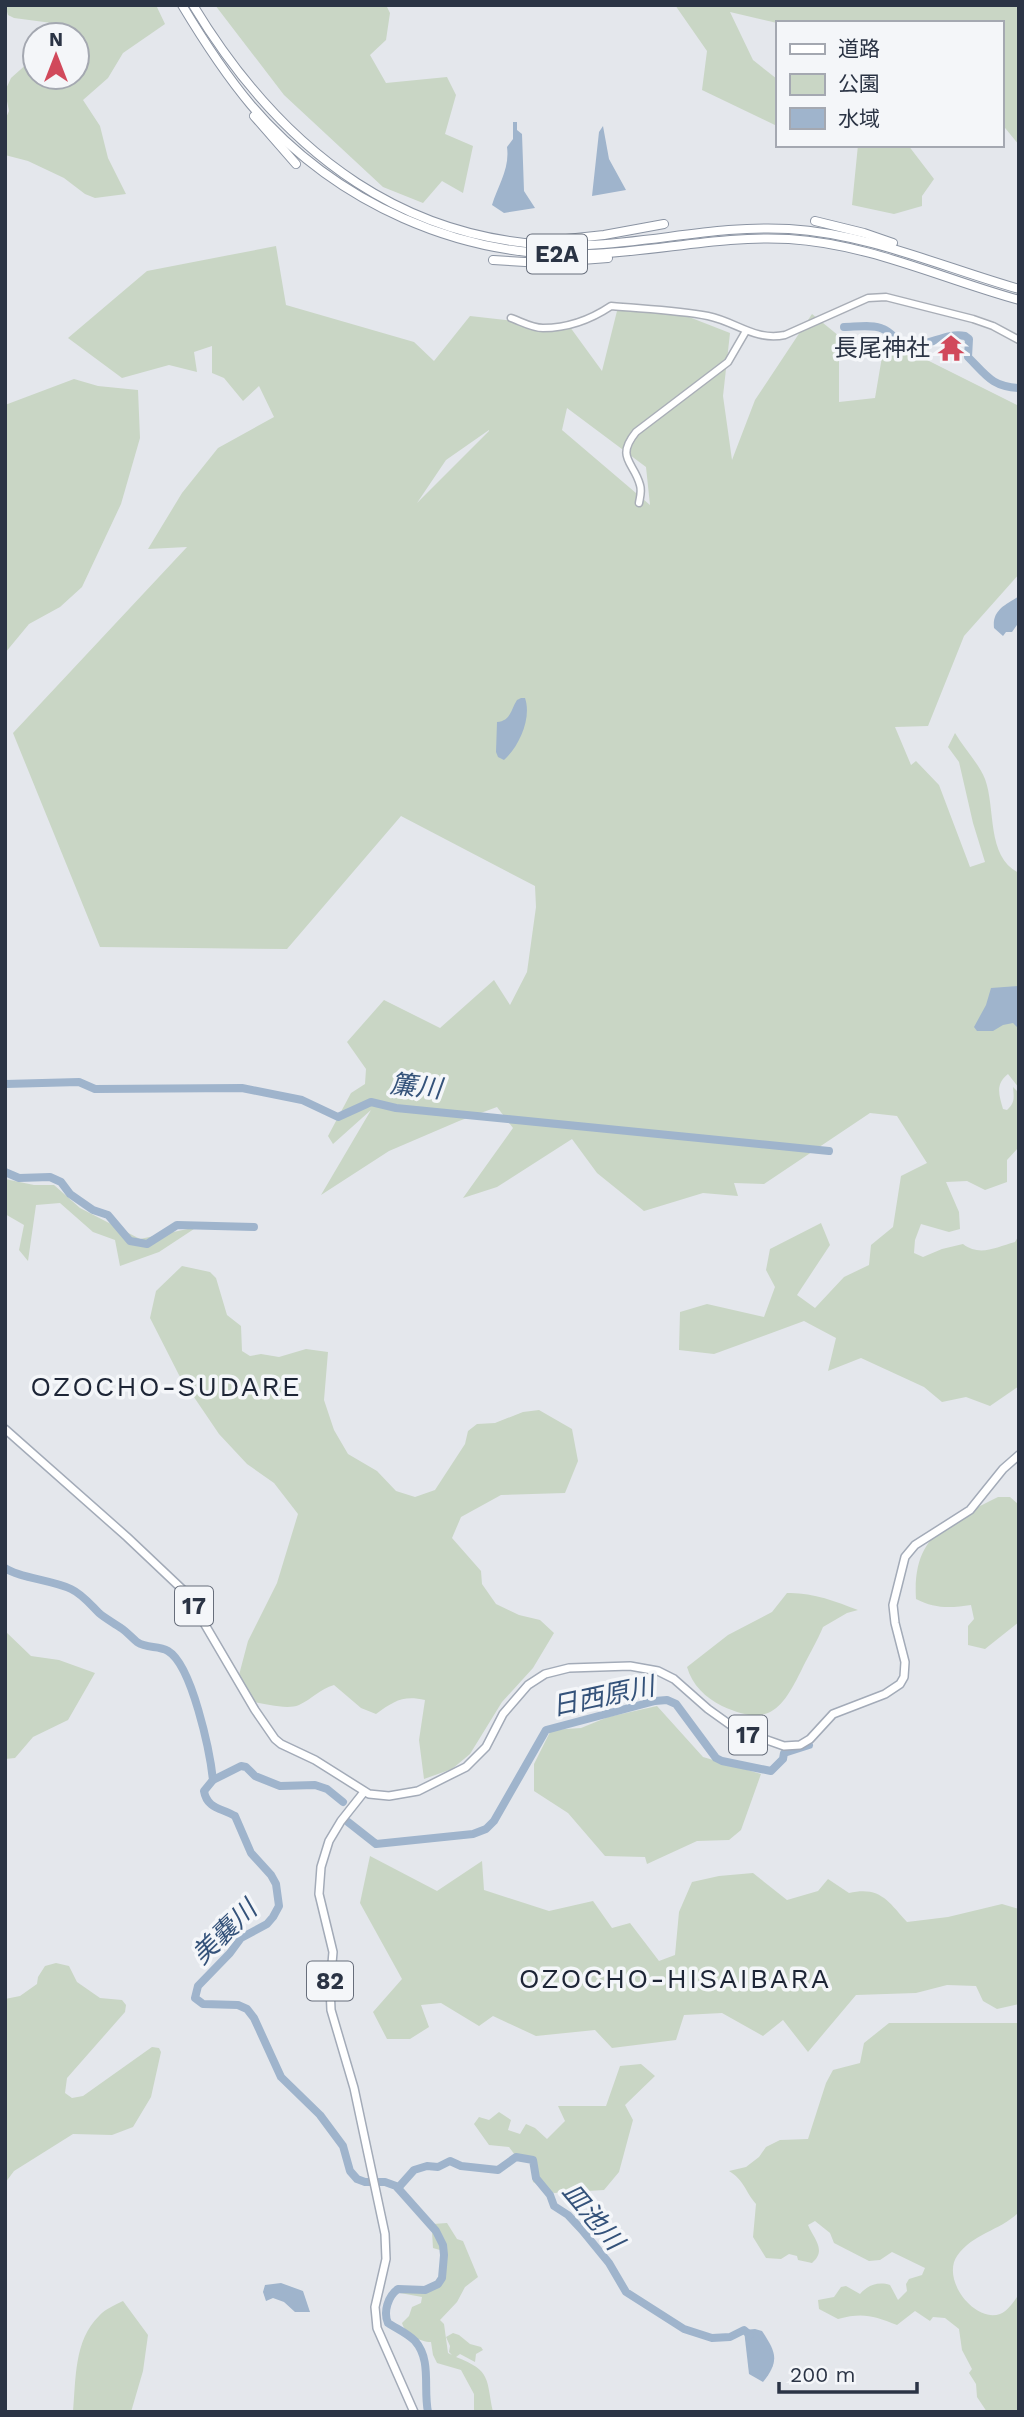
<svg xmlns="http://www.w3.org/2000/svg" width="1024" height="2417" viewBox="0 0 1024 2417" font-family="'Work Sans','Noto Sans JP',sans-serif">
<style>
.green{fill:#c9d6c5;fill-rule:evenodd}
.water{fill:#9fb4cc}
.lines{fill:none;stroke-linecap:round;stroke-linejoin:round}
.river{stroke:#9fb4cc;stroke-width:8}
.secondary-casing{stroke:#a9aeb7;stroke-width:9}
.primary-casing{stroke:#a3abb8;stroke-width:10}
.highway-casing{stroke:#8b94a3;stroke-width:10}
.secondary{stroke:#fff;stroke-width:6}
.primary{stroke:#fff;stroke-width:7}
.highway{stroke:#fff;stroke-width:8}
.labels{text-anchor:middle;stroke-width:7;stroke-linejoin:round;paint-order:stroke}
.shield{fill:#f4f6f9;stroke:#676e7b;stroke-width:2}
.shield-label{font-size:23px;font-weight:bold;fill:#2b3445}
.poi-label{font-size:24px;fill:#2b3445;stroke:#f4f6f9;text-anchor:end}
.water-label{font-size:26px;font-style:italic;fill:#34527a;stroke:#f4f6f9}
.quarter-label{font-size:28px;letter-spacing:2px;fill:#1d2536;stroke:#f4f6f9}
</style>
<rect width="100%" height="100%" fill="#e4e7ec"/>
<g class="green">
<polygon points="5,5 156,5 165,24 123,53 108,78 83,100 100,126 108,158 126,194 95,198 85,194 64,178 28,161 5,155 5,120 9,111 5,91 11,78 29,62 35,59 35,77 77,77 77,35 67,25 14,18 8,15"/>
<polygon points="215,5 386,5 390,13 386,40 370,55 386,83 447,77 456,95 445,134 473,146 463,193 442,181 423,203 383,187 284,95"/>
<polygon points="675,5 1019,5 1019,145 1001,123 1001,23 777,23 730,12 753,60 777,79 777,126 702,90 707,51"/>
<polygon points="858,145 908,145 934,179 922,196 922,206 894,214 852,205"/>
<path d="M276,246L286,305L414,342L434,361L470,316L570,327L602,371L618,307L689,317L730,333L723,396L732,460L755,400L812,314L839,336V402L875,398L885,339L1019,406V574L964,636L928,726L895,727L911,765L916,761L939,785L970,867L985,862L973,823L959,762L948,747L955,733C964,748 979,764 985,779C996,809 986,857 1019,873V1088L1008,1074C995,1084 999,1095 1003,1109L1007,1110C1015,1103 1014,1098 1013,1087L1019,1093V1147L1007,1160V1182L985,1190L967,1181L946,1182L959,1212L960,1229L949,1232L921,1224L915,1240L914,1253L923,1257L942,1249L963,1244C980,1257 996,1247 1015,1242L1019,1235V1386L990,1406L966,1397L942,1402L924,1387L861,1358L828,1371L836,1338L804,1321L714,1354L679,1350L680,1312L707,1304L764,1317L775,1287L766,1270L770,1249L821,1223L830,1245L797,1295L815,1308L844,1277L869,1265L871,1245L893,1227L901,1176L927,1163L897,1116L870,1113L764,1184L734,1183L738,1196L703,1193L644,1211L597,1173L572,1139L497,1187L463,1198L513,1128L497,1107L459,1121L389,1151L321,1195L371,1110L333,1144L328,1136L351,1093L365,1084L366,1069L347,1042L384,1000L440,1028L494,980L510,1005L527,972L536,907L535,886L401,816L287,949L100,947L13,733L187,547L148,549L182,493L218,448L274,417L259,386L243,401L224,378L212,373V346L194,352L197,372L169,365L122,378L68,338L147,271ZM567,408L646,467L650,505L562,430ZM489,430V431L417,503L446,460Z"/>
<polygon points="74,379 98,386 138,390 140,438 121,504 82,587 60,607 29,624 5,653 5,405"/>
<polygon points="5,1179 34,1185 54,1185 80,1208 140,1239 197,1227 159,1252 120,1266 115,1240 93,1232 60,1203 36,1205 28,1261 19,1250 24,1225 5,1214"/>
<path d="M182,1266L210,1272L216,1278L227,1315L241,1326L242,1351L250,1356L261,1354L279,1357L306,1349L328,1352L324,1400L334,1430L348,1454L377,1471L396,1491L415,1497L435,1490L465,1444L468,1431L477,1424L495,1423L523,1412L539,1410L572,1429L578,1461L565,1493L501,1495L461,1517L452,1538L481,1571L482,1584L496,1604L519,1615L540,1620L554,1633L533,1668L502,1702L470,1754L452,1769L424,1779L419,1740L425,1700C403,1695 394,1701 376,1714L361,1708L334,1685C320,1689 312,1699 299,1705C287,1710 267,1704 254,1702L239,1675L248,1641L277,1583L298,1514L274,1483L247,1464L219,1434L179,1375L150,1318L156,1291Z"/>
<path d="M998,1497H1010L1019,1505V1622L985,1649L968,1645V1626L974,1619L971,1605C951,1608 935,1609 916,1599C912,1535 947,1523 998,1497Z"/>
<path d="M787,1593C811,1592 835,1601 858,1610L847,1613L823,1627C817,1642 808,1656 801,1671C781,1711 768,1727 722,1706C706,1698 692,1685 687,1667L728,1635L772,1612Z"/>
<polygon points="5,1631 31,1656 59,1660 95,1673 68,1720 33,1737 15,1758 5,1759"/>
<polygon points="657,1706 703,1757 761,1774 741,1830 729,1840 697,1841 647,1864 645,1857 605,1856 568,1813 534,1791 534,1764 551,1730 581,1728 608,1717"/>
<path d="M370,1856L437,1891L482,1861L484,1890L549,1911L593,1901L612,1928L630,1923L659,1961L675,1955L679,1912L692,1882L719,1876L753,1873L787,1900L818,1891L828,1879L849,1893C880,1886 888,1901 907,1922L948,1917L1002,1904L1019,1909V2004L997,2009L983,2001L976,1986L947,1985L916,1993L856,1995L808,2052L783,2020L763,2036L722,2013L684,2015L676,2040L612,2048L595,2030L536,2036L493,2016L479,2026L441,2003L421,2005L429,2027L410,2039H387L373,2012L402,1979L360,1903Z"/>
<polygon points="56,1963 69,1966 77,1982 100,1998 122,2000 126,2005 125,2012 67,2078 65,2093 72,2098 83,2096 152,2047 159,2048 161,2052 151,2097 133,2127 112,2135 73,2134 14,2171 5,2183 5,1999 20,1996 37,1984 38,1977 45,1966"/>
<path d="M889,2023H1019V2212C1000,2231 973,2233 957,2256C941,2280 975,2323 1000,2314C1008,2311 1014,2301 1019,2294V2412H987L977,2397L976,2384L969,2373L972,2369L962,2350L959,2329L945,2318L933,2317L930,2321L915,2311L897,2325C874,2316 863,2312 838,2319L819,2309L818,2300L834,2297L841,2287L846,2286L860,2294C867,2286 877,2281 890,2285L898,2300L907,2291L906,2284L909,2279L922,2275L925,2268L892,2252L880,2260L869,2261L834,2243L830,2233L815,2221L808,2225C814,2239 827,2250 812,2263L798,2260L797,2256L789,2254L781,2259L766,2258L753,2237L756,2204C745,2191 744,2180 729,2171L746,2167L759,2157L766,2147L780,2140L808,2139L826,2083L833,2070L860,2063L864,2043Z"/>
<polygon points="641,2064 655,2076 625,2105 633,2120 619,2172 604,2190 554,2193 533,2182 531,2163 518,2159 509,2147 489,2145 474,2124 479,2117 489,2120 499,2112 511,2120 508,2130 520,2134 526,2124 535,2128 547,2139 565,2121 558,2106 606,2106 620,2066"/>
<path d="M447,2223L457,2239L463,2241L478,2277L465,2287L457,2302L440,2320L444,2324L448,2353L452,2355L449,2352L450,2346L446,2337L453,2333L459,2335L470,2344L481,2347L483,2350L476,2354L475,2362L460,2354L456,2357C492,2371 486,2379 493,2412H474V2394L461,2370L437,2363L433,2355L431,2342C420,2342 405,2334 402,2323L409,2316L412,2307L421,2303L422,2297L400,2293L401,2290C437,2290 449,2295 440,2250L433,2248L432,2232L429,2228L433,2224Z"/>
<path d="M123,2301L148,2335L143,2371L131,2412H73C76,2379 74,2340 99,2316C105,2309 115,2305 123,2301Z"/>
</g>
<g class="water">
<path d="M513,122H517V130L522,134L524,191L535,208L504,213L492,205C498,185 510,169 507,147L513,139Z"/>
<polygon points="603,126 609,159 626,190 592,196 599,132"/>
<path d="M1019,596V622L1012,632H1006L1003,636L994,628C992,610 1005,605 1019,596Z"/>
<path d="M521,698H525C532,718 519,747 504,760L498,757L496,752L497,722C511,721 511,709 517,700Z"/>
<polygon points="1019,986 1019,1029 1013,1023 1003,1025 993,1031 977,1031 974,1027 986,1005 991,988"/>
<polygon points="281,2283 303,2291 310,2312 295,2312 284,2302 273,2298 266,2301 263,2292 265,2285"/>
<path d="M755,2329L762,2331C776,2352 780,2361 763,2382L749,2374L744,2330Z"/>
</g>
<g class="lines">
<g class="river">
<path d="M844,327C855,327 874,324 883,329C894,334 898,344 911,345C930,346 946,332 965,336L969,339L968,357C986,375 992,387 1019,388"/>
<polyline points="5,1084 79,1082 95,1089 242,1088 302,1100 338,1117 371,1102 396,1108 829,1151"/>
<polyline points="5,1172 19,1178 50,1177 61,1182 70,1194 93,1210 108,1215 130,1241 147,1244 177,1225 254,1227"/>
<path d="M5,1568C19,1578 52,1580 71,1589C82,1594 90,1604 99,1613C106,1619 114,1623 121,1628C127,1632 132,1638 137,1642C147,1649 158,1645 168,1651C192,1665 210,1752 213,1780L204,1791C207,1809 222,1808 235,1816L251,1853L271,1875L276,1884L279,1906L273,1917L267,1924L241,1938L230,1953L198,1986L195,1998L203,2004L238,2005L247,2009L254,2018L281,2077L320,2115L343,2146L350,2171L357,2179L365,2182H385L396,2186L436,2231L443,2245L444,2255L442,2278L438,2284L425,2290L398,2289C388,2296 383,2312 388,2323C397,2329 407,2333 415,2341C432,2360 423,2389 428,2412"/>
<polyline points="213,1780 241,1766 246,1767 255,1776 280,1786 315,1785 327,1789 343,1802"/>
<polyline points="348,1822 376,1844 473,1834 486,1829 494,1821 546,1730 655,1701 667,1700 676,1704 716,1758 722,1761 771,1771 783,1759 784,1753 809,1745"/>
<polyline points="398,2188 414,2170 427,2166 438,2167 450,2161 461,2166 498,2170 516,2157 533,2160 536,2178 550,2195 554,2206 568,2215 582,2230 609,2263 626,2292 684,2329 712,2338 730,2337 744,2330 750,2335"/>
</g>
<defs>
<g id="secondary">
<path d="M511,318C520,321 532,328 543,328C568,328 590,320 611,306C643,309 677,310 708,316C737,322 754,341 785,335L868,298L886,297L973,319L993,326L1019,340"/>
<path d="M639,503C640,497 642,491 640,485C634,462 615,458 636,432L728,362L746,331"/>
</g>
<g id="primary">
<polyline points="5,1429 127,1537 183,1590 194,1606 255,1710 275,1739 281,1744 315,1760 369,1794 389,1796 418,1791 466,1767 486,1747 503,1714 528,1685 545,1674 569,1668 630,1666 658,1671 674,1679 708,1709 736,1729 784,1746 800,1745 810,1739 833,1714 885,1694 900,1684 904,1677 905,1662 895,1623 893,1605 905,1557 915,1545 970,1510 1003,1469 1019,1455"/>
<polyline points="364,1792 341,1821 329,1841 321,1867 319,1894 333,1952 330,1986 331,2010 354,2088 385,2234 386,2259 375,2307 377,2328 414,2412"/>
</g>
<g id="highway">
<path d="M182,5C203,40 225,74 251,105C335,203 460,259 588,254C656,252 721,235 789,239C870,244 942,279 1019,300"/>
<path d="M193,5C282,152 409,252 588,245C656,242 721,225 789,229C869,234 942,267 1019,289"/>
<polyline points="254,116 296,164"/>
<polyline points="815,221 864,233 893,243"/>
<polyline points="557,240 604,235 664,224"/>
<polyline points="493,260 542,263 608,258"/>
</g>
</defs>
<use href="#secondary" class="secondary-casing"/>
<use href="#primary" class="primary-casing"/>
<use href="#highway" class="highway-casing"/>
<use href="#secondary" class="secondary"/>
<use href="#primary" class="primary"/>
<use href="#highway" class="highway"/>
</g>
<defs>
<symbol id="temple-bare" viewBox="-9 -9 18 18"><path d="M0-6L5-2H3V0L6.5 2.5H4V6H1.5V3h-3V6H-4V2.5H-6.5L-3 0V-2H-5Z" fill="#d1495b" stroke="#f4f6f9" stroke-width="2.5" paint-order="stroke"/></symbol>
</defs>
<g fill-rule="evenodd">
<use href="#temple-bare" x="932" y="329" width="38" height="38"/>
</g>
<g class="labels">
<g class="shield">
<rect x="527" y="234.5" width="60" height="39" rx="5"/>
<rect x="175" y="1586.5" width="38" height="39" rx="5"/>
<rect x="729" y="1715.5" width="38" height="39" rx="5"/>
<rect x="307" y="1961.5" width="46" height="39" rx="5"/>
</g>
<g class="shield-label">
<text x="557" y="262">E2A</text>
<text x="194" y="1614">17</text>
<text x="748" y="1743">17</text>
<text x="330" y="1989">82</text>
</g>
<g class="poi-label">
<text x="930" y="356">長尾神社</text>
</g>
<g class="water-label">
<text transform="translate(416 1086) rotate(6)" y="9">簾川</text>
<text transform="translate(603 1696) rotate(-12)" y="9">日西原川</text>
<text transform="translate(224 1932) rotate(-44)" y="9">美嚢川</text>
<text transform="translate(593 2216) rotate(50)" y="9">皿池川</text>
</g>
<g class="quarter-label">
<text x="166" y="1396">OZOCHO-SUDARE</text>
<text x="675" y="1988">OZOCHO-HISAIBARA</text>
</g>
</g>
<rect width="1024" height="2417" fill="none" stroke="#2b3445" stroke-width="14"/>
<rect x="776" y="21" width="228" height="126" fill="#f4f6f9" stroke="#a4a8b1" stroke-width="2"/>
<rect x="790" y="44" width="35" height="10" fill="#ffffff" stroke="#a4a8b1" stroke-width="2"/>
<text x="838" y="56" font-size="21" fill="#2b3445">道路</text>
<rect x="790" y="74" width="35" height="21" fill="#c9d6c5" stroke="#a4a8b1" stroke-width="2"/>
<text x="838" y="91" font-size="21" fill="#2b3445">公園</text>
<rect x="790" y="108" width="35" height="21" fill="#9fb4cc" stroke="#a4a8b1" stroke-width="2"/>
<text x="838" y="126" font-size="21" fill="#2b3445">水域</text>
<g transform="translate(56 56)"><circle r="33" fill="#f4f6f9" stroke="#a4a8b1" stroke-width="2"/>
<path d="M0-5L12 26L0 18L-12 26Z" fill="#d1495b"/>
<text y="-10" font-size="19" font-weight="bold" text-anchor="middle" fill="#2b3445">N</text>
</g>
<path d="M779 2382v10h138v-10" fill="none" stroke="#2b3445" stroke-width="3.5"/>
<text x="790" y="2382" font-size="21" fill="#2b3445" stroke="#f4f6f9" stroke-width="5" paint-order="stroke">200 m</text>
</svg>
